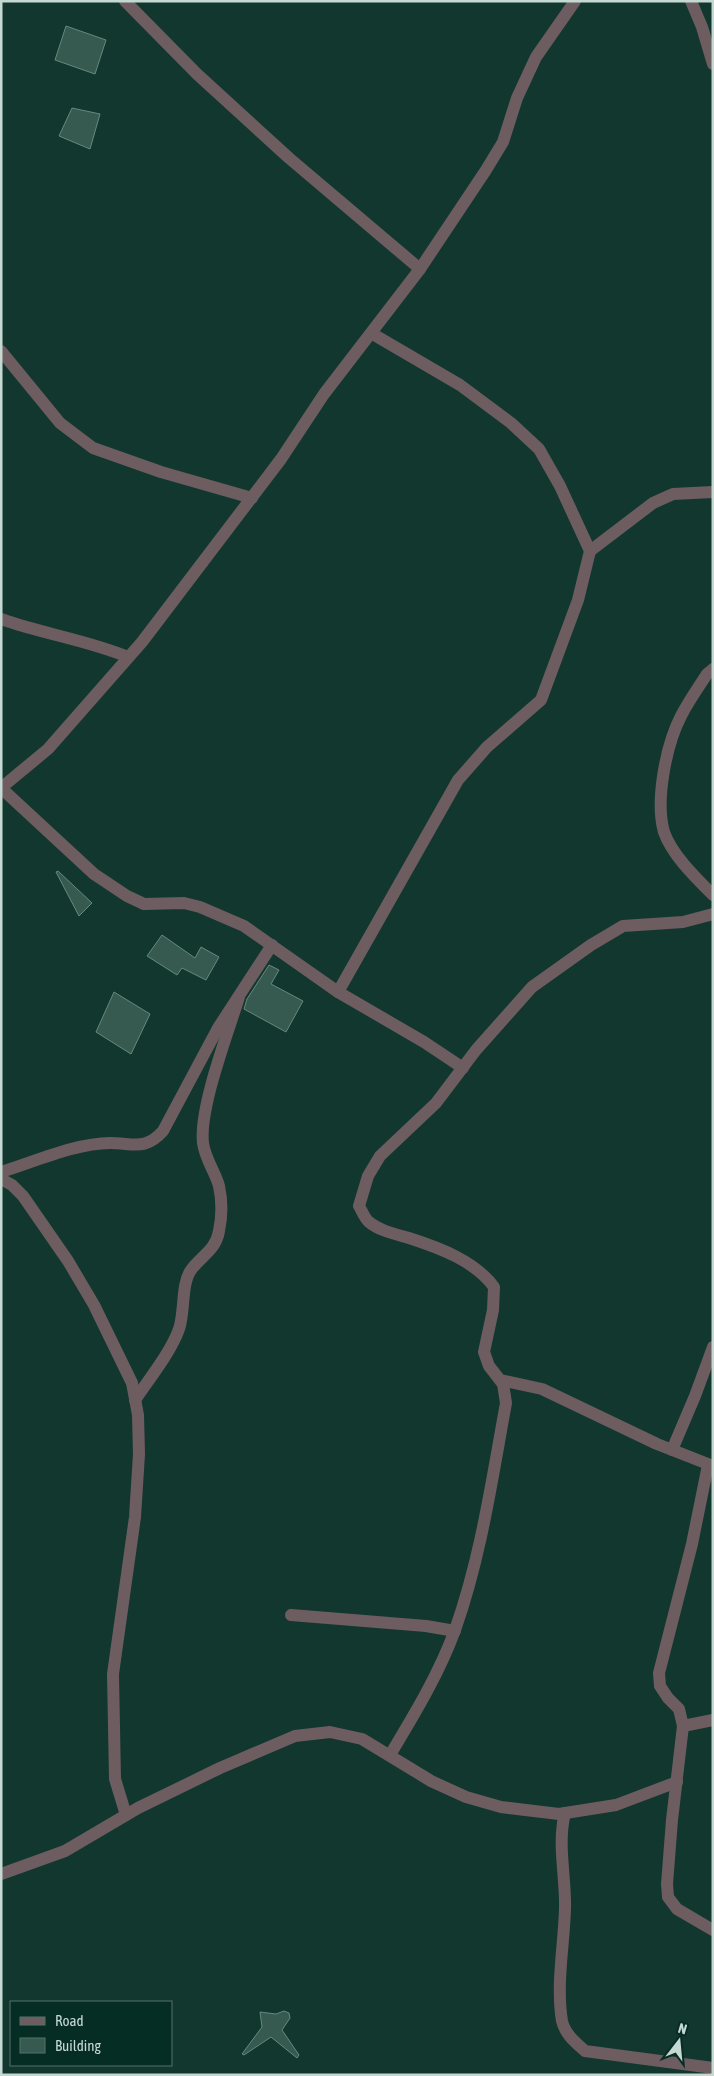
<svg xmlns="http://www.w3.org/2000/svg" width="714" height="2076" viewBox="0 0 714 2076" font-family="'Asap Condensed',sans-serif">
<style>
.building{fill:#365a50;stroke:#648a7e}
.lines{fill:none;stroke-linecap:round;stroke-linejoin:round}
.street{stroke:#6d5d60;stroke-width:12}
</style>
<rect width="100%" height="100%" fill="#12372e"/>
<g class="building">
<polygon points="66,26 106,40 95,74 55,60"/>
<polygon points="72,108 100,114 90,149 59,136"/>
<polygon points="58,871 92,903 79,916 56,872"/>
<polygon points="162,935 195,958 201,947 219,957 206,980 182,968 177,975 147,956"/>
<polygon points="269,965 279,970 271,984 303,1001 286,1032 244,1009 247,999"/>
<polygon points="114,992 150,1014 131,1054 96,1032"/>
<polygon points="284,2011 289,2013 290,2018 282,2030 299,2055 297,2058 271,2037 244,2055 242,2054 262,2027 260,2012 276,2014"/>
</g>
<g class="lines">
<g class="street">
<polyline points="125,1 197,74 289,158 420,269"/>
<polyline points="691,1 702,27 713,64"/>
<polyline points="1,351 60,423 93,448 161,472 252,498"/>
<polyline points="590,551 653,503 673,494 713,492"/>
<path d="M1,619C43,634 87,640 128,657"/>
<path d="M713,669L707,674C698,688 688,702 681,716C666,745 655,801 664,832C672,855 696,878 713,895"/>
<polyline points="338,992 458,780 487,747 541,700 578,600 590,551 560,486 539,449 511,423 460,385 371,333"/>
<polyline points="463,1068 424,1042 338,992 244,926 200,907 184,903 144,904 127,896 94,874 1,788 48,749 142,642 281,459 324,394 420,269 486,170 503,142 517,98 536,57 575,1"/>
<path d="M1,1172C34,1162 76,1143 110,1143C134,1143 145,1151 163,1131L218,1028L272,945"/>
<polyline points="1,1179 12,1185 23,1196 68,1261 94,1305 132,1383 138,1415 139,1454 135,1517 113,1674 115,1779 126,1815"/>
<polyline points="500,1380 542,1389 657,1444 713,1466"/>
<path d="M135,1400C149,1379 171,1352 179,1329C185,1312 181,1284 191,1270C201,1256 216,1250 219,1231C222,1217 222,1200 219,1186C215,1171 205,1159 203,1143C199,1108 228,1033 239,997"/>
<polyline points="672,1450 695,1396 713,1347"/>
<polyline points="708,1465 692,1544 659,1673 660,1686 668,1698 679,1709 683,1726 672,1820 667,1884 668,1897 677,1909 713,1930"/>
<polyline points="291,1615 426,1626 455,1631"/>
<polyline points="683,1726 713,1720"/>
<path d="M390,1755C414,1715 439,1674 455,1630C481,1557 492,1479 506,1403L503,1384L489,1366L484,1352L493,1310L494,1287C475,1261 440,1248 409,1238C395,1234 380,1231 369,1222C365,1219 362,1211 359,1206L368,1176L380,1156L436,1103L476,1050L532,987L591,945L623,926L683,922L713,914"/>
<path d="M565,1813C557,1844 566,1877 565,1909C564,1945 556,1984 562,2021C565,2034 575,2042 585,2051L713,2068"/>
<polyline points="1,1874 65,1851 138,1808 220,1768 295,1736 330,1732 362,1739 431,1781 466,1797 501,1807 559,1814 616,1805 677,1782"/>
</g>
</g>
<rect width="714" height="2076" fill="none" stroke="#c5d9d3" stroke-width="5"/>
<rect x="10" y="2001" width="162" height="65" fill="#062d24" stroke="#52726a"/>
<rect x="20" y="2017" width="25" height="8" fill="#6d5d60" stroke="#52726a"/>
<text x="55" y="2026" font-size="15" fill="#c5d9d3">Road</text>
<rect x="20" y="2038" width="25" height="15" fill="#365a50" stroke="#52726a"/>
<text x="55" y="2051" font-size="15" fill="#c5d9d3">Building</text>
<g transform="translate(679 2041) rotate(16)" stroke="#062d24" stroke-width="4" paint-order="stroke">
<path d="M0-4L9 19L0 12L-9 19Z" fill="#c5d9d3"/>
<text y="-8" font-size="14" font-weight="bold" text-anchor="middle" fill="#c5d9d3">N</text>
</g>
</svg>
